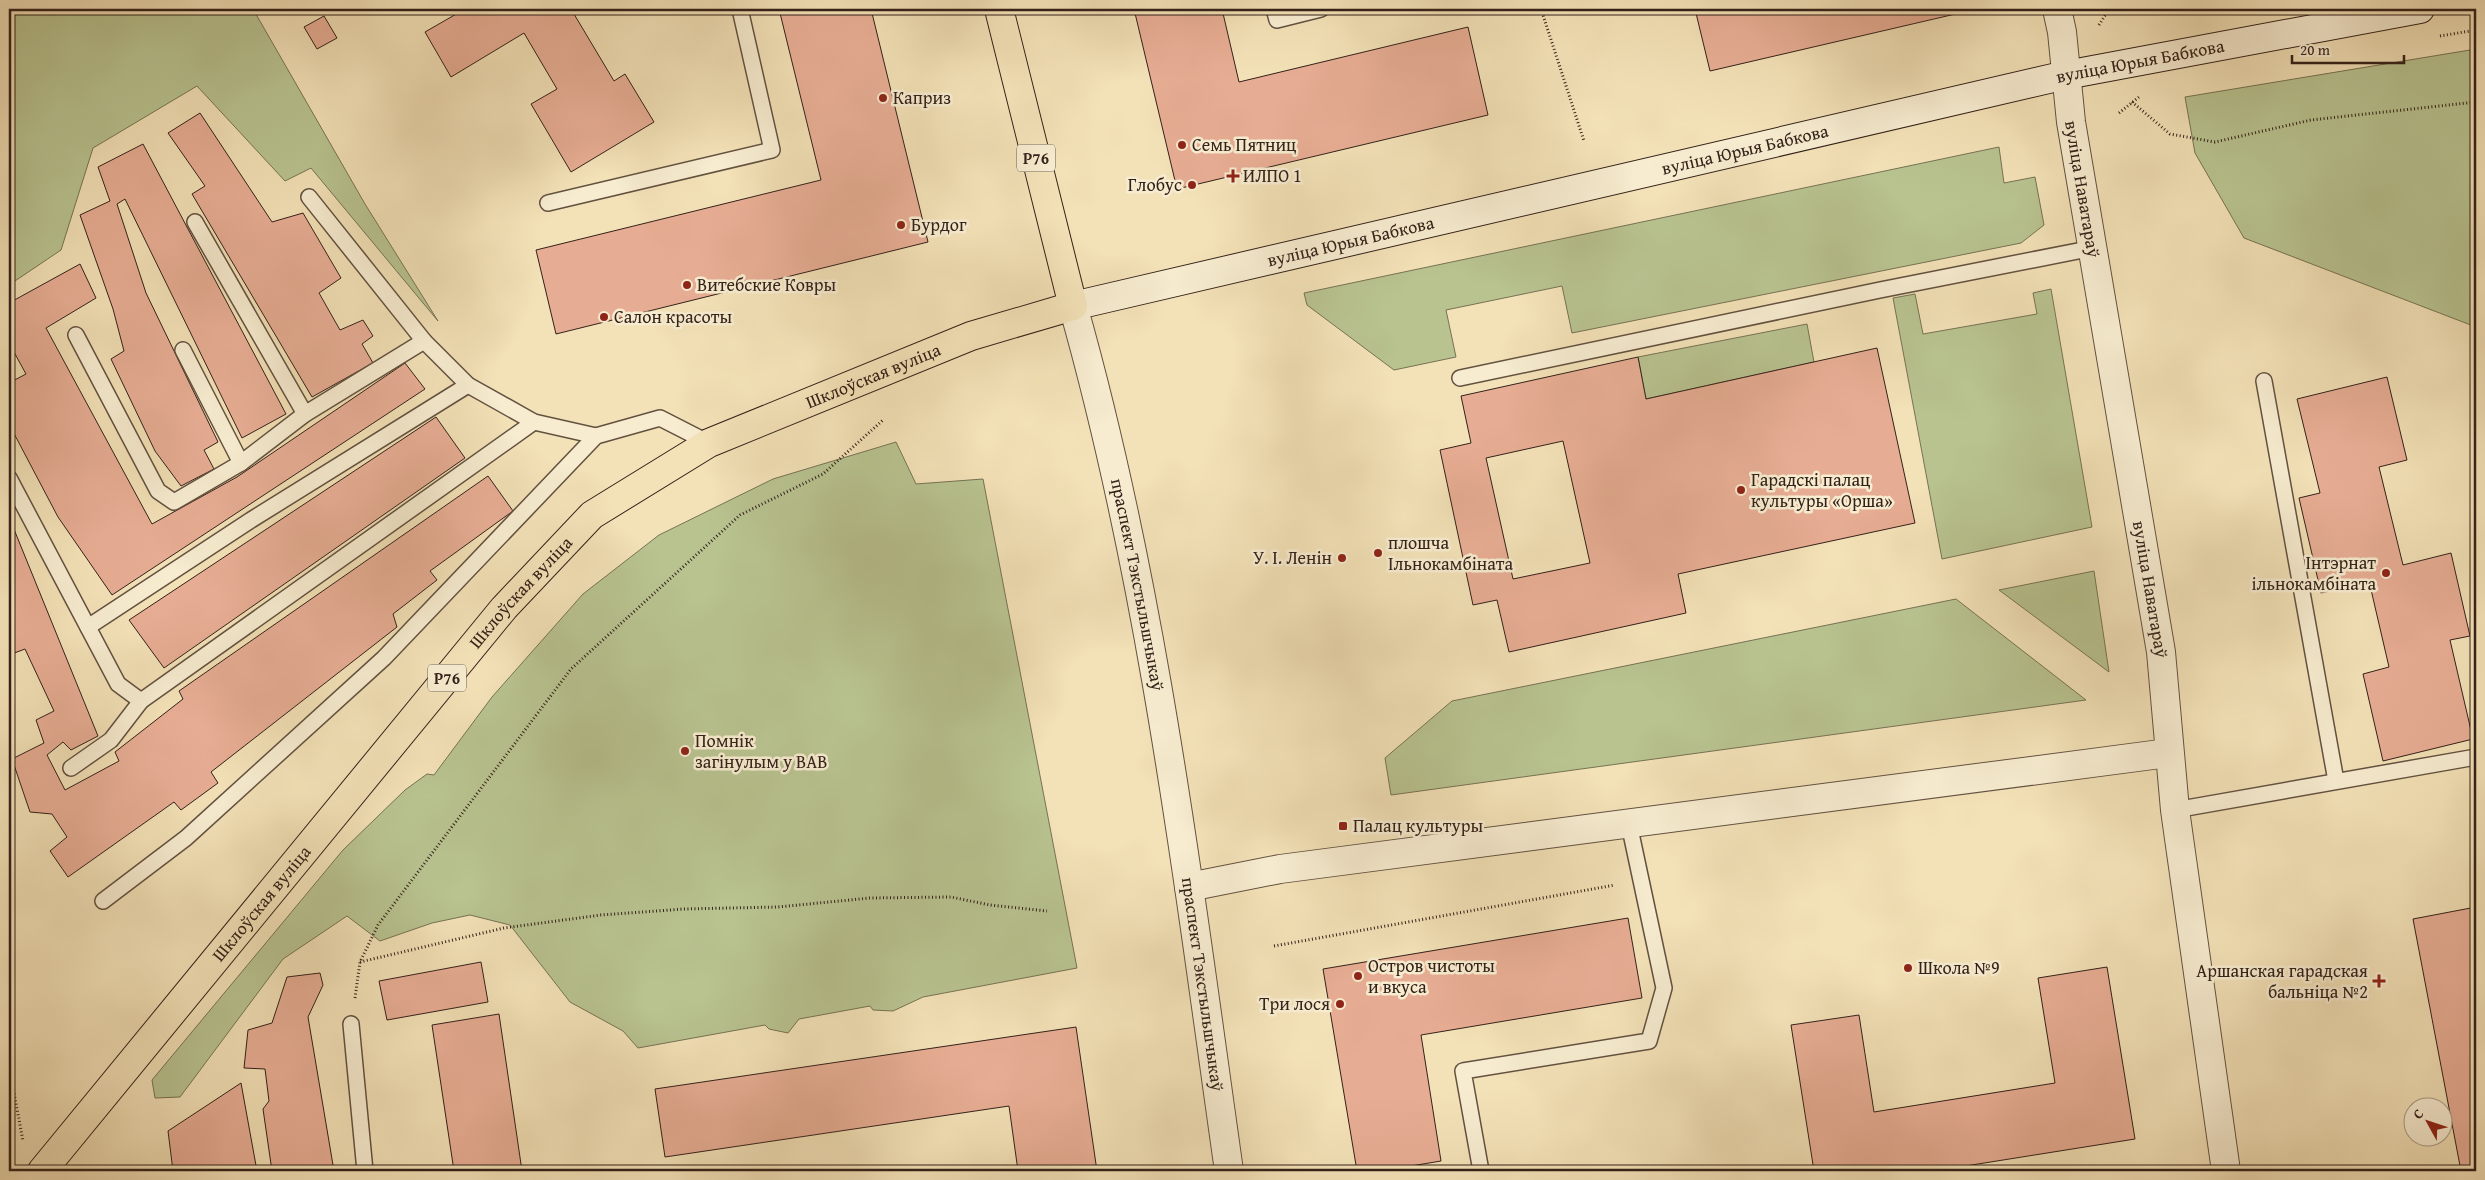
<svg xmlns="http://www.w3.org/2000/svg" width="2485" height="1180" viewBox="0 0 2485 1180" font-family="'Gentium Book Plus',serif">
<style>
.green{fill:#b8c390;stroke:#767254}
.building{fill:#e7ad94;stroke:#332119;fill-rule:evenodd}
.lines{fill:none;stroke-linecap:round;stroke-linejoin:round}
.service-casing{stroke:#635140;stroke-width:18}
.minor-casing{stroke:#635140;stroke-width:30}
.tertiary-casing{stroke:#635140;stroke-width:30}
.secondary-casing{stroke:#332119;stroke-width:30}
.primary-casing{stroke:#332119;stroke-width:30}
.path{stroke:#332119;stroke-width:3;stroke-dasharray:1 2.5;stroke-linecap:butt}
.service{stroke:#f7ecd0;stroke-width:15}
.minor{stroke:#f7ecd0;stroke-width:28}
.tertiary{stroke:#f7ecd0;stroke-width:28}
.secondary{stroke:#f7ecd0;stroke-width:28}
.primary{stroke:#f3e1b7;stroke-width:28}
.poi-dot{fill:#8f2418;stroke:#f7ecd0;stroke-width:2}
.labels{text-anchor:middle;stroke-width:5;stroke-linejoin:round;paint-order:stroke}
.shield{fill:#f7ecd0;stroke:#6e5e50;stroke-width:1}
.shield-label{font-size:16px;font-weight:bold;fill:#332119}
.street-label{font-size:18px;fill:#332119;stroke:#f7ecd0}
.poi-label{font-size:18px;fill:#332119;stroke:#f7ecd0;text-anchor:start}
</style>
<rect width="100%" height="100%" fill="#f3e1b7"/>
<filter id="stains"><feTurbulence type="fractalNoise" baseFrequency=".004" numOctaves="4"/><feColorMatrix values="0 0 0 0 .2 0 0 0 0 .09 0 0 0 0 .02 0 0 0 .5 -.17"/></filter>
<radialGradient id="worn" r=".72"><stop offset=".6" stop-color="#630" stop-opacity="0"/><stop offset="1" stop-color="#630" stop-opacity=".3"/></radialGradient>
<g class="green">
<polygon points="9,9 253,9 365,204 438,321 311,168 285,181 197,86 93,148 61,250 9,285"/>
<polygon points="2476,49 2476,327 2244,238 2195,153 2185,97"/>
<polygon points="1999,147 2004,183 2035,177 2044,225 2021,243 1572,333 1562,286 1446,310 1456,357 1394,370 1307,305 1304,293"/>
<polygon points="2051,289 2092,527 1942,559 1893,298 1915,294 1923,334 2037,314 2033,293"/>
<polygon points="1807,324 1814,362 1646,399 1638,357"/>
<polygon points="896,442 916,484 983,479 1077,968 923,997 893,1011 873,1010 870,1006 799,1019 788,1033 769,1029 765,1025 638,1048 623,1031 570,1002 510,925 470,915 432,923 380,941 347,916 283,959 180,1097 155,1098 152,1080 343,850 405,790 427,774 434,775 492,697 583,594 659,535 773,479"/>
<polygon points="2094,571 2109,672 1999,590"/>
<polygon points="1956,599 2086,700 1391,795 1385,758 1452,701"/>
</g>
<g class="building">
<polygon points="465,9 571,9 614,81 625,74 654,122 571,172 531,104 557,89 524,33 451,77 425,32"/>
<polygon points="779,9 871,9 928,242 556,334 536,250 821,180"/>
<polygon points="1134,9 1222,9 1239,82 1468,27 1488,115 1177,189"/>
<polygon points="1695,9 1977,9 1710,71"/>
<polygon points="324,16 337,38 317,49 304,27"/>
<polygon points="200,113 272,222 303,213 341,278 319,293 340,330 363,320 373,336 362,344 373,363 312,397 192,194 205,186 168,133"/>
<polygon points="143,144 286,414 242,438 125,199 117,204 146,293 218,442 204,450 214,469 181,486 155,451 111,359 124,351 113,309 80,215 110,201 98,167"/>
<polygon points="80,264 96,298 46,328 152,524 237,477 405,363 425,389 112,595 58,517 9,424 9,383 26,374 9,343 9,303"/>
<path d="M1877,348L1915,523L1678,574L1686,613L1509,652L1497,600L1473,605L1440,450L1471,443L1461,396L1638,357L1646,399ZM1563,441L1590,563L1513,579L1486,458Z"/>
<polygon points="2387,377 2407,460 2379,467 2403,565 2451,553 2470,636 2450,640 2473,739 2383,761 2363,674 2389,667 2369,581 2321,593 2299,498 2320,493 2297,399"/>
<polygon points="436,417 465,458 164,668 129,620"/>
<polygon points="488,476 513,511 430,571 437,580 393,614 397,627 211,772 218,783 181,810 174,802 68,877 50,851 67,837 52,814 30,812 12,759 44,743 36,720 54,711 25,649 9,655 9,517 98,736 71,750 63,742 47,755 65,790 119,761 115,752 183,699 179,691"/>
<polygon points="2476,907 2476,1171 2461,1171 2413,919"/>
<polygon points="1628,918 1642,998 1421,1035 1441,1161 1381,1171 1357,1171 1323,969"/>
<polygon points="481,962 488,1002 387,1020 379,981"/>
<polygon points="2107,967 2135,1139 1934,1171 1814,1171 1791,1025 1859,1015 1874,1112 2055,1083 2038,978"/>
<polygon points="320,973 323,985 308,1017 334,1171 272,1171 263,1109 269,1101 265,1069 244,1068 248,1030 272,1023 287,977"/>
<polygon points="499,1014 522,1171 454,1171 432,1025"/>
<polygon points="1076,1027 1097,1171 1018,1171 1009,1106 665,1157 655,1089"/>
<polygon points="241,1083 257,1171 173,1171 168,1131"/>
</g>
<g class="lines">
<defs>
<g id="service">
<polyline points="1274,9 1277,20 1321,9"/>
<polyline points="309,197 424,341"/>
<polyline points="548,203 772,150 740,9"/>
<polyline points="195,222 305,414"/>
<polyline points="76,335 158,491 174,502 241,463 305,414 424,341 468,385 534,422 596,436"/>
<polyline points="183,350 241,463"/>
<polyline points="1460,378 1880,290 2093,248"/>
<polyline points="2264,381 2336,781"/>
<polyline points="9,478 118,684 141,701 534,422"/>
<polyline points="88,627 251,520 468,385"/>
<polyline points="71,768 111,740 141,701"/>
<polyline points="2175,810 2476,757"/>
<polyline points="103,901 186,838 384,658 596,436 660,418 709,443"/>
<polyline points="351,1024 365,1171"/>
<polyline points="1481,1171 1463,1071 1649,1041 1664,988 1629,824"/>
</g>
<g id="minor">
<path id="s1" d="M2057,9L2062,32L2071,122L2161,652L2175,810L2226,1171"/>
<polyline points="1189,887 1280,869 2168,753"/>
</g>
<g id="tertiary">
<path id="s2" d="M1073,306C1153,588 1188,882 1229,1171"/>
</g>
<g id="secondary">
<path id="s3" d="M1073,306L2066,75L2420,9"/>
</g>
<g id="primary">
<path id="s4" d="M42,1171L504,608L592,515L709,443L971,336L1073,306L999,9"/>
</g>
</defs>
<use href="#service" class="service-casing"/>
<use href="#minor" class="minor-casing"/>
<use href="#tertiary" class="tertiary-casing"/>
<use href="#secondary" class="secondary-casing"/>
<use href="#primary" class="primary-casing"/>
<g class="path">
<polyline points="1541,9 1584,141"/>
<polyline points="2099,25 2109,9"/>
<polyline points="2440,36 2476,30"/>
<polyline points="2132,102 2170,134 2215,142 2311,120 2476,102"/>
<polyline points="2119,113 2139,97"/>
<polyline points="1274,946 1615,885"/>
<polyline points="360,962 504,928 601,915 683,909 778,907 870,898 951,897 990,905 1047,911"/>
<polyline points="355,998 360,962 378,925 571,669 740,515 823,474 883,420"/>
<polyline points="9,1066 23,1141"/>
</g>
<use href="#service" class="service"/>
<use href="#minor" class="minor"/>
<use href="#tertiary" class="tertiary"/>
<use href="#secondary" class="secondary"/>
<use href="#primary" class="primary"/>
</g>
<g class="poi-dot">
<circle cx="883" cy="98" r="5"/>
<circle cx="1182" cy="145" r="5"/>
<path d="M1230.5 168.5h5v5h5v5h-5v5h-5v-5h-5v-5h5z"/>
<circle cx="1192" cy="185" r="5"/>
<circle cx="901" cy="225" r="5"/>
<circle cx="687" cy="285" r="5"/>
<circle cx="604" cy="317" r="5"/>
<circle cx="1741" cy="490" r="5"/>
<circle cx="1378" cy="553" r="5"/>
<circle cx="1342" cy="558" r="5"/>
<circle cx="2386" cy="573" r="5"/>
<circle cx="685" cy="751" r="5"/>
<rect x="1338" y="821" width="10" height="10" rx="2.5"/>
<circle cx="1908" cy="968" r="5"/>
<circle cx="1358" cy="976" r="5"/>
<path d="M2376.5 973.5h5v5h5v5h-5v5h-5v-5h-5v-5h5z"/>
<circle cx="1340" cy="1004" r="5"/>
</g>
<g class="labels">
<g class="shield">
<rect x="1017" y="144.5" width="38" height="27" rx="4"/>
<rect x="428" y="664.5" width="38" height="27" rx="4"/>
</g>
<g class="shield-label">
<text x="1036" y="164">Р76</text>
<text x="447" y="684">Р76</text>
</g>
<g class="street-label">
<text dy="6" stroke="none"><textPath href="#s3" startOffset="1095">вуліца Юрыя Бабкова</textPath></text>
<text dy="6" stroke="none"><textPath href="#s3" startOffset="690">вуліца Юрыя Бабкова</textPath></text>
<text dy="6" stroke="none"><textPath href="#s1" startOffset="182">вуліца Наватараў</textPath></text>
<text dy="6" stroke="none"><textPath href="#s3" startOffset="285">вуліца Юрыя Бабкова</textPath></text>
<text dy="6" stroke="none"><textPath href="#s4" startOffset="1171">Шклоўская вуліца</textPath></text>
<text dy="6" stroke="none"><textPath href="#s2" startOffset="286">праспект Тэкстыльшчыкаў</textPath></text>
<text dy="6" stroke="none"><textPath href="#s1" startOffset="588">вуліца Наватараў</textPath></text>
<text dy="6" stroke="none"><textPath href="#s4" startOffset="751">Шклоўская вуліца</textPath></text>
<text dy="6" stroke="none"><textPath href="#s4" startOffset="346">Шклоўская вуліца</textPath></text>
<text dy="6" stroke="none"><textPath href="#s2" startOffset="691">праспект Тэкстыльшчыкаў</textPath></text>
</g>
<g class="poi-label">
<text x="893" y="104">Каприз</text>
<text x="1192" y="151">Семь Пятниц</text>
<text x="1243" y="182">ИЛПО 1</text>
<text x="1182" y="191" text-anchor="end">Глобус</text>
<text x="911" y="231">Бурдог</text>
<text x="697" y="291">Витебские Ковры</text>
<text x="614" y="323">Салон красоты</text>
<text x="1751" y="486">Гарадскі палац<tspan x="1751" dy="21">культуры «Орша»</tspan></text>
<text x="1388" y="549">плошча<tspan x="1388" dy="21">Ільнокамбіната</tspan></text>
<text x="1332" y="564" text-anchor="end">У. І. Ленін</text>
<text x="2376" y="569" text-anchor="end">Інтэрнат<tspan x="2376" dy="21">ільнокамбіната</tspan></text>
<text x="695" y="747">Помнік<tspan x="695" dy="21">загінулым у ВАВ</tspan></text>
<text x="1353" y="832">Палац культуры</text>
<text x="1368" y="972">Остров чистоты<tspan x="1368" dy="21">и вкуса</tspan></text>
<text x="1918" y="974">Школа №9</text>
<text x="2368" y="977" text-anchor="end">Аршанская гарадская<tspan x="2368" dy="21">бальніца №2</tspan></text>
<text x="1330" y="1010" text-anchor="end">Три лося</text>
</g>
</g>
<rect width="2485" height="1180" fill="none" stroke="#f3e1b7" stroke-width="30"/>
<rect x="10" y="10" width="2465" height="1160" fill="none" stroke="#332119" stroke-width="2.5"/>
<rect x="15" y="15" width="2455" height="1150" fill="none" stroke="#332119"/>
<g transform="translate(2428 1122) rotate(310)"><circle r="24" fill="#f7ecd0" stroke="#a99b87"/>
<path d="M0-4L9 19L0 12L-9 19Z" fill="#8f2418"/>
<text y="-8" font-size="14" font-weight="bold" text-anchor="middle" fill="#332119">С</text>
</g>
<path d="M2292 55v8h112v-8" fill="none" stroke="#332119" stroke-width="2.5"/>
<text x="2300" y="55" font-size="15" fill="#332119" stroke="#f7ecd0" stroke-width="4" paint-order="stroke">20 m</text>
<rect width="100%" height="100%" filter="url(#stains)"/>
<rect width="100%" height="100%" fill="url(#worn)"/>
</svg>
